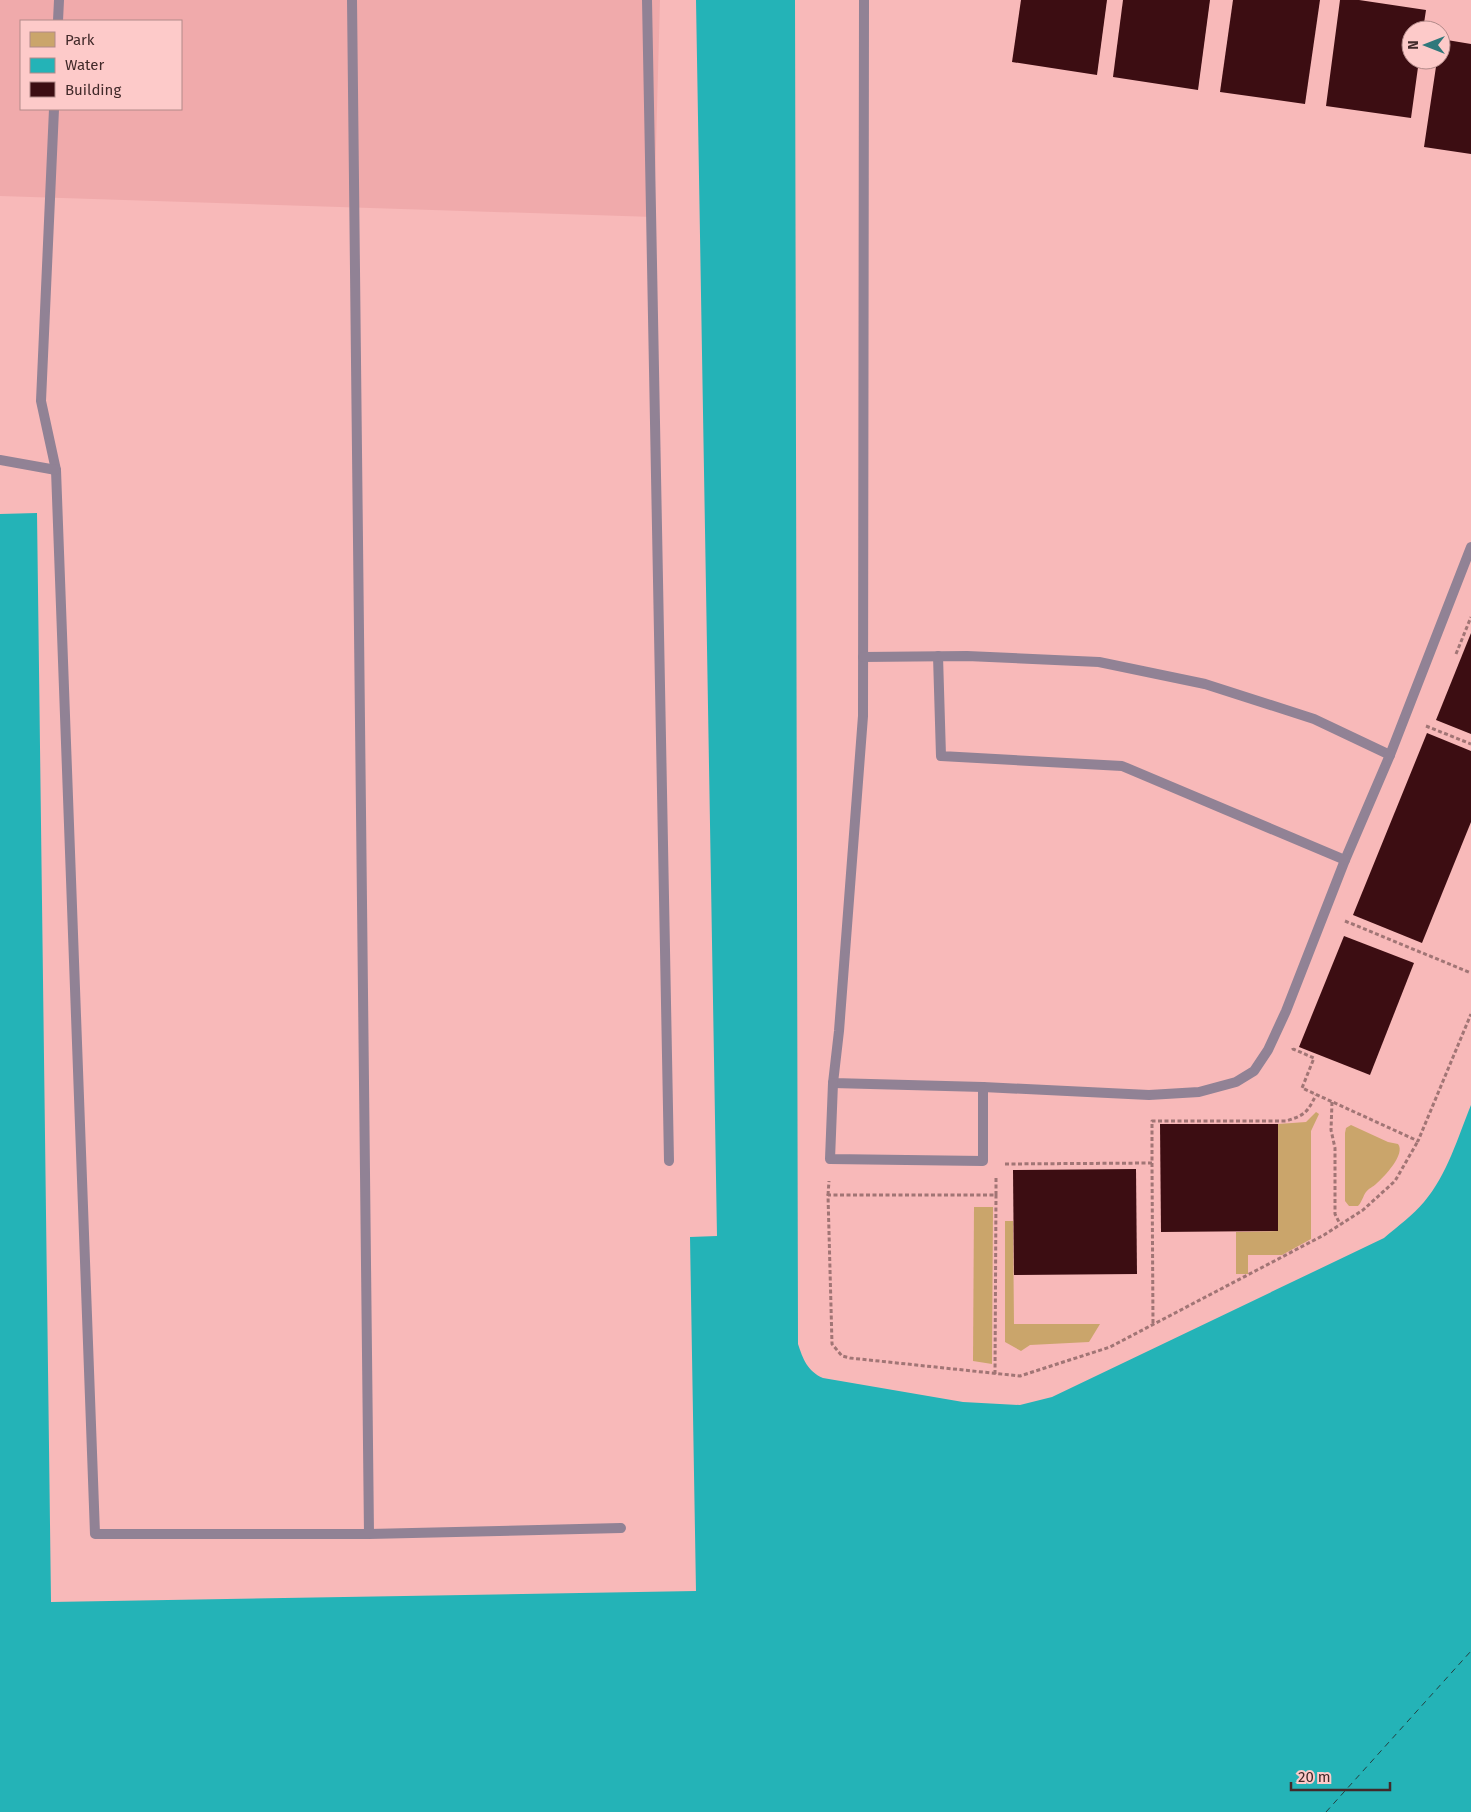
<svg xmlns="http://www.w3.org/2000/svg" width="1471" height="1812" viewBox="0 0 1471 1812" font-family="'Fira Sans',sans-serif">
<style>
.built{fill:#f0aaab;fill-rule:evenodd}
.green{fill:#caa56b}
.water{fill:#24b3b7}
.lines{fill:none;stroke-linecap:round;stroke-linejoin:round}
.ferry{stroke:#233f40;stroke-width:1;stroke-dasharray:6 5;stroke-linecap:butt}
.building{fill:#3c0d12}
.path{stroke:#a17575;stroke-width:3;stroke-dasharray:4 2.5;stroke-linecap:butt}
.service{stroke:#918295;stroke-width:10}
</style>
<rect width="100%" height="100%" fill="#f8b9b9"/>
<path class="built" d="M0,0H660L654,217L0,196ZM21,21H181V109H21Z"/>
<g class="green">
<polygon points="1316,1112 1319,1114 1311,1131 1311,1239 1282,1255 1248,1255 1248,1274 1236,1274 1236,1232 1278,1231 1278,1124 1306,1122"/>
<path d="M1351,1125L1388,1142L1398,1144C1406,1154 1384,1177 1376,1184C1373,1187 1369,1188 1366,1192C1363,1196 1362,1202 1358,1206H1349L1345,1201V1133L1346,1128Z"/>
<polygon points="974,1207 993,1207 992,1364 973,1361"/>
<polygon points="1005,1221 1013,1221 1014,1324 1100,1324 1089,1342 1030,1345 1021,1351 1005,1342"/>
</g>
<path class="water" d="M696,0H795L798,1344C803,1359 807,1371 823,1378L963,1402L1020,1405L1052,1397L1384,1238C1398,1226 1413,1215 1424,1202C1447,1175 1458,1137 1471,1105V1812H0V514L37,513L51,1602L696,1591L690,1237L717,1236Z"/>
<g class="lines">
<polyline class="ferry" points="1326,1812 1471,1651"/>
</g>
<g class="building">
<polygon points="1021,0 1107,0 1097,75 1012,62"/>
<polygon points="1123,0 1210,0 1198,90 1113,77"/>
<polygon points="1233,0 1320,0 1305,104 1220,92"/>
<polygon points="1340,0 1359,0 1426,10 1423,30 1411,30 1411,60 1419,60 1411,118 1326,106"/>
<polygon points="1441,39 1471,44 1471,154 1424,147 1437,60 1441,60"/>
<polygon points="1471,633 1471,734 1436,720"/>
<polygon points="1427,733 1471,751 1471,822 1422,943 1353,915"/>
<polygon points="1344,936 1414,963 1370,1075 1299,1047"/>
<polygon points="1160,1124 1278,1124 1278,1231 1161,1232"/>
<polygon points="1136,1169 1137,1274 1014,1275 1013,1170"/>
</g>
<g class="lines">
<g class="path">
<polyline points="1456,654 1471,617"/>
<polyline points="1426,726 1471,744"/>
<polyline points="1345,921 1471,973"/>
<polyline points="1293,1048 1293,1049 1314,1058 1302,1088 1418,1141 1471,1014"/>
<polyline points="1332,1102 1331,1130 1335,1148 1335,1214 1340,1224"/>
<polyline points="1152,1163 1153,1324"/>
<path d="M1005,1164L1152,1163V1121H1286C1305,1115 1307,1113 1316,1095"/>
<polyline points="996,1178 996,1195 828,1195 832,1344 842,1356 850,1358 1020,1376 1110,1347 1324,1235 1363,1210 1395,1181 1418,1141"/>
<polyline points="828,1195 829,1181"/>
<polyline points="995,1374 996,1195"/>
</g>
<g class="service">
<polyline points="352,0 369,1534"/>
<polyline points="647,0 669,1161"/>
<polyline points="864,0 863,716 839,1031 833,1083 983,1087 1149,1095 1199,1092 1236,1082 1254,1071 1268,1050 1286,1011 1345,860 1390,755 1471,547"/>
<polyline points="58,21 59,0"/>
<polyline points="54,109 41,401 56,470 95,1534 369,1534 621,1528"/>
<polyline points="0,460 56,470"/>
<polyline points="938,656 941,756 1122,766 1345,860"/>
<polyline points="863,657 967,656 1099,662 1205,684 1314,719 1390,755"/>
<polyline points="833,1083 830,1159 983,1161 983,1087"/>
</g>
</g>
<rect x="20" y="20" width="162" height="90" fill="#fdcac9" stroke="#b28a89"/>
<rect x="30" y="32" width="25" height="15" fill="#caa56b" stroke="#b28a89"/>
<text x="65" y="45" font-size="15" fill="#422a2a">Park</text>
<rect x="30" y="58" width="25" height="15" fill="#24b3b7" stroke="#b28a89"/>
<text x="65" y="70" font-size="15" fill="#422a2a">Water</text>
<rect x="30" y="82" width="25" height="15" fill="#3c0d12" stroke="#b28a89"/>
<text x="65" y="95" font-size="15" fill="#422a2a">Building</text>
<g transform="translate(1426 45) rotate(270)"><circle r="24" fill="#fdcac9" stroke="#b28a89"/>
<path d="M0-4L9 19L0 12L-9 19Z" fill="#2f787b"/>
<text y="-8" font-size="14" font-weight="bold" text-anchor="middle" fill="#422a2a">N</text>
</g>
<path d="M1291 1782v8h99v-8" fill="none" stroke="#422a2a" stroke-width="2.5"/>
<text x="1298" y="1782" font-size="15" fill="#422a2a" stroke="#fdcac9" stroke-width="4" paint-order="stroke">20 m</text>
</svg>
